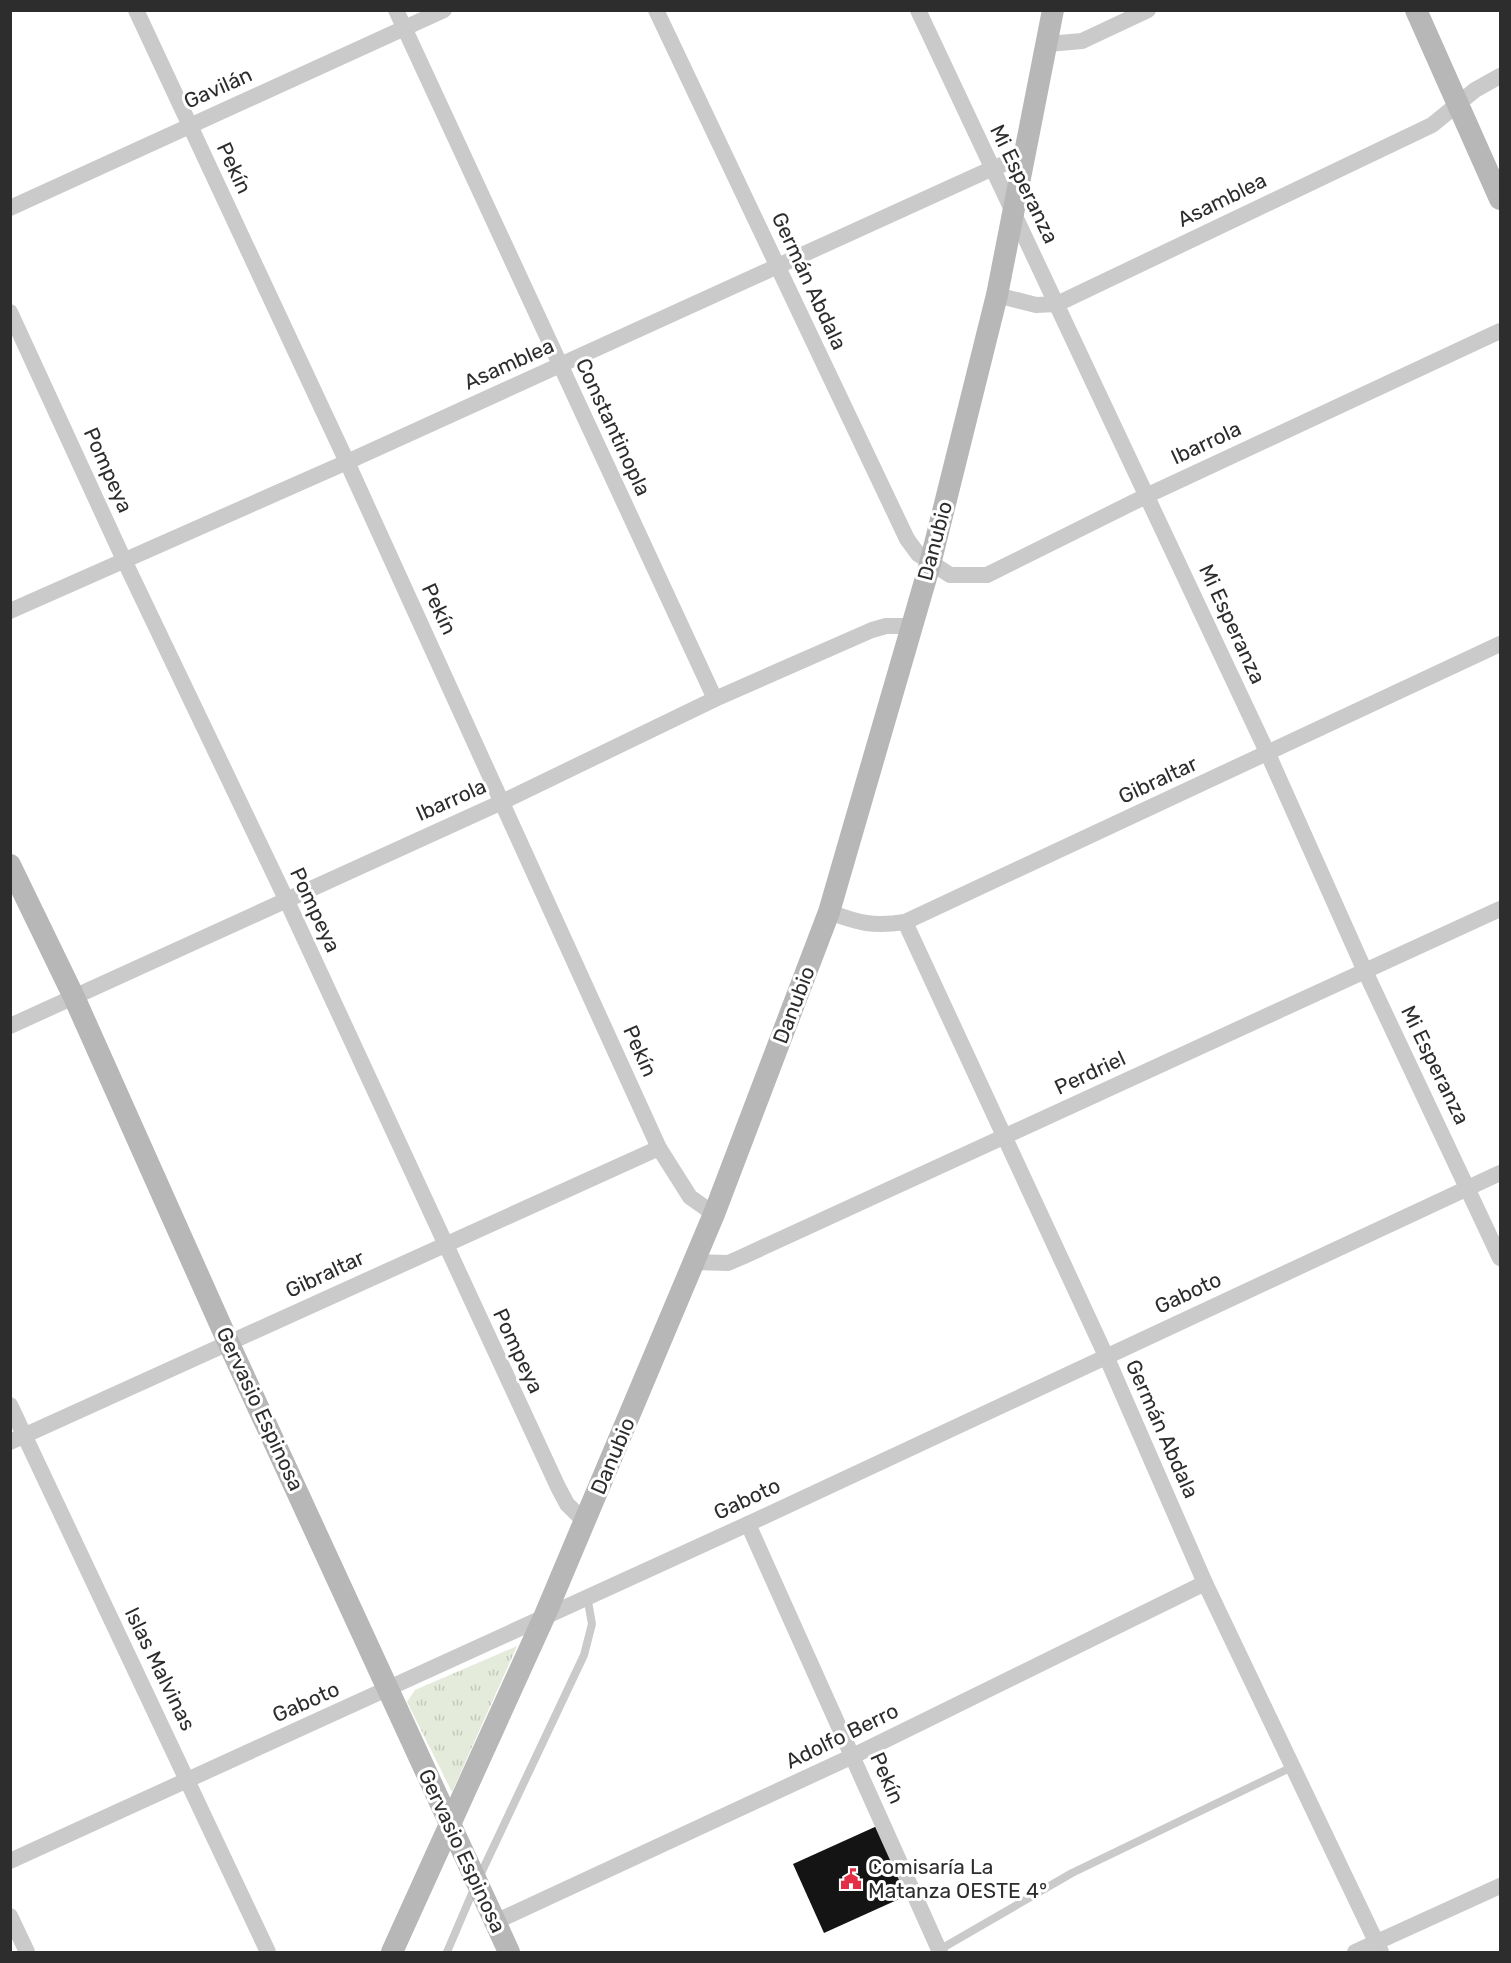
<svg xmlns="http://www.w3.org/2000/svg" width="1511" height="1963" viewBox="0 0 1511 1963" font-family="Rubik,sans-serif">
<style>
.park{fill:url(#park-tufts)}
.building{fill:#141414}
.lines{fill:none;stroke-linecap:round;stroke-linejoin:round}
.lane{stroke:#cacaca;stroke-width:8}
.street{stroke:#cacaca;stroke-width:16}
.secondary{stroke:#b7b7b7;stroke-width:22}
.labels{text-anchor:middle;stroke-width:6;stroke-linejoin:round;paint-order:stroke}
.street-label{font-size:21px;fill:#2d2d2d;stroke:#fff}
.poi-label{font-size:21px;fill:#2d2d2d;stroke:#fff;text-anchor:start}
</style>
<defs>
<pattern id="park-tufts" width="24" height="20" patternUnits="userSpaceOnUse" patternTransform="scale(1.5)"><rect width="24" height="20" fill="#e4ebda"/><path d="M3 7l-1-3M5 7V3M7 7l1-3M15 17l-1-3M17 17v-4M19 17l1-3" fill="none" stroke="#c4cabb"/></pattern>
</defs>
<rect width="100%" height="100%" fill="#fff"/>
<polygon class="park" points="517,1646 452,1792 407,1702 415,1690"/>
<polygon class="building" points="877,1826 908,1895 824,1933 793,1864"/>
<g class="lines">
<g class="lane">
<polyline points="939,1950 1072,1873 1292,1767"/>
<polyline points="447,1952 476,1884 584,1655 592,1624 587,1596"/>
</g>
<g class="street">
<polyline points="136,10 347,462 659,1148 690,1197 714,1214"/>
<polyline points="396,10 715,699"/>
<polyline points="656,10 907,539 918,554 950,575 987,575 1146,496 1500,331"/>
<polyline points="918,10 1268,754 1364,969 1500,1258"/>
<polyline points="1048,44 1082,41 1148,10"/>
<polyline points="10,208 444,10"/>
<polyline points="997,295 1036,305 1057,304 1432,125 1475,90 1500,76"/>
<polyline points="10,312 124,560 286,899 558,1487 567,1504 585,1522"/>
<polyline points="10,611 347,462 991,169 1025,156"/>
<path d="M829,912C859,923 873,927 905,922L1500,644"/>
<polyline points="905,922 1106,1356 1205,1583 1381,1952"/>
<polyline points="10,1026 502,802 715,699 872,630 886,626 911,626"/>
<polyline points="694,1262 728,1263 742,1257 1500,909"/>
<polyline points="10,1405 268,1952"/>
<polyline points="10,1442 659,1148"/>
<polyline points="748,1524 940,1952"/>
<polyline points="10,1861 748,1524 1500,1173"/>
<polyline points="10,1916 27,1952"/>
<polyline points="495,1922 853,1756 1205,1583"/>
<polyline points="1355,1952 1500,1886"/>
</g>
<g class="secondary">
<polyline points="1416,10 1500,199"/>
<polyline points="10,865 74,997 229,1344 509,1952"/>
<polyline points="392,1952 545,1615 714,1214 829,912 930,564 997,295 1053,10"/>
</g>
</g>
<defs>
<symbol id="civic-bare" viewBox="-9 -9 18 18"><path d="M-.6-6.5H3V-4.5H.6V-3L4-1V1h2V6H-6V1h2V-1L-.6-3ZM-1.2 2.5V6h2.4V2.5Z" fill="#e42e46" stroke="#fff" stroke-width="2.5" paint-order="stroke"/></symbol>
</defs>
<g fill-rule="evenodd">
<use href="#civic-bare" x="836" y="1864" width="30" height="30"/>
</g>
<g class="labels">
<g class="street-label">
<text transform="translate(218 88) rotate(-24)" y="7">Gavilán</text>
<text transform="translate(234 168) rotate(65)" y="7">Pekín</text>
<text transform="translate(1024 184) rotate(64)" y="7">Mi Esperanza</text>
<text transform="translate(1222 200) rotate(-26)" y="7">Asamblea</text>
<text transform="translate(809 281) rotate(65)" y="7">Germán Abdala</text>
<text transform="translate(509 364) rotate(-24)" y="7">Asamblea</text>
<text transform="translate(613 427) rotate(65)" y="7">Constantinopla</text>
<text transform="translate(1206 443) rotate(-25)" y="7">Ibarrola</text>
<text transform="translate(108 470) rotate(66)" y="7">Pompeya</text>
<text transform="translate(935 541) rotate(-75)" y="7">Danubio</text>
<text transform="translate(439 609) rotate(65)" y="7">Pekín</text>
<text transform="translate(1232 624) rotate(65)" y="7">Mi Esperanza</text>
<text transform="translate(1158 780) rotate(-25)" y="7">Gibraltar</text>
<text transform="translate(451 800) rotate(-24)" y="7">Ibarrola</text>
<text transform="translate(315 910) rotate(65)" y="7">Pompeya</text>
<text transform="translate(794 1005) rotate(-69)" y="7">Danubio</text>
<text transform="translate(640 1051) rotate(66)" y="7">Pekín</text>
<text transform="translate(1435 1065) rotate(64)" y="7">Mi Esperanza</text>
<text transform="translate(1090 1073) rotate(-25)" y="7">Perdriel</text>
<text transform="translate(325 1274) rotate(-25)" y="7">Gibraltar</text>
<text transform="translate(1188 1293) rotate(-25)" y="7">Gaboto</text>
<text transform="translate(518 1351) rotate(65)" y="7">Pompeya</text>
<text transform="translate(260 1409) rotate(65)" y="7">Gervasio Espinosa</text>
<text transform="translate(1162 1429) rotate(66)" y="7">Germán Abdala</text>
<text transform="translate(613 1456) rotate(-67)" y="7">Danubio</text>
<text transform="translate(747 1499) rotate(-25)" y="7">Gaboto</text>
<text transform="translate(160 1669) rotate(64)" y="7">Islas Malvinas</text>
<text transform="translate(306 1702) rotate(-24)" y="7">Gaboto</text>
<text transform="translate(842 1736) rotate(-26)" y="7">Adolfo Berro</text>
<text transform="translate(887 1778) rotate(66)" y="7">Pekín</text>
<text transform="translate(462 1851) rotate(65)" y="7">Gervasio Espinosa</text>
</g>
<g class="poi-label">
<text x="868" y="1874">Comisaría La<tspan x="868" dy="24">Matanza OESTE 4°</tspan></text>
</g>
</g>
<rect width="1511" height="1963" fill="none" stroke="#2d2d2d" stroke-width="24"/>
</svg>
